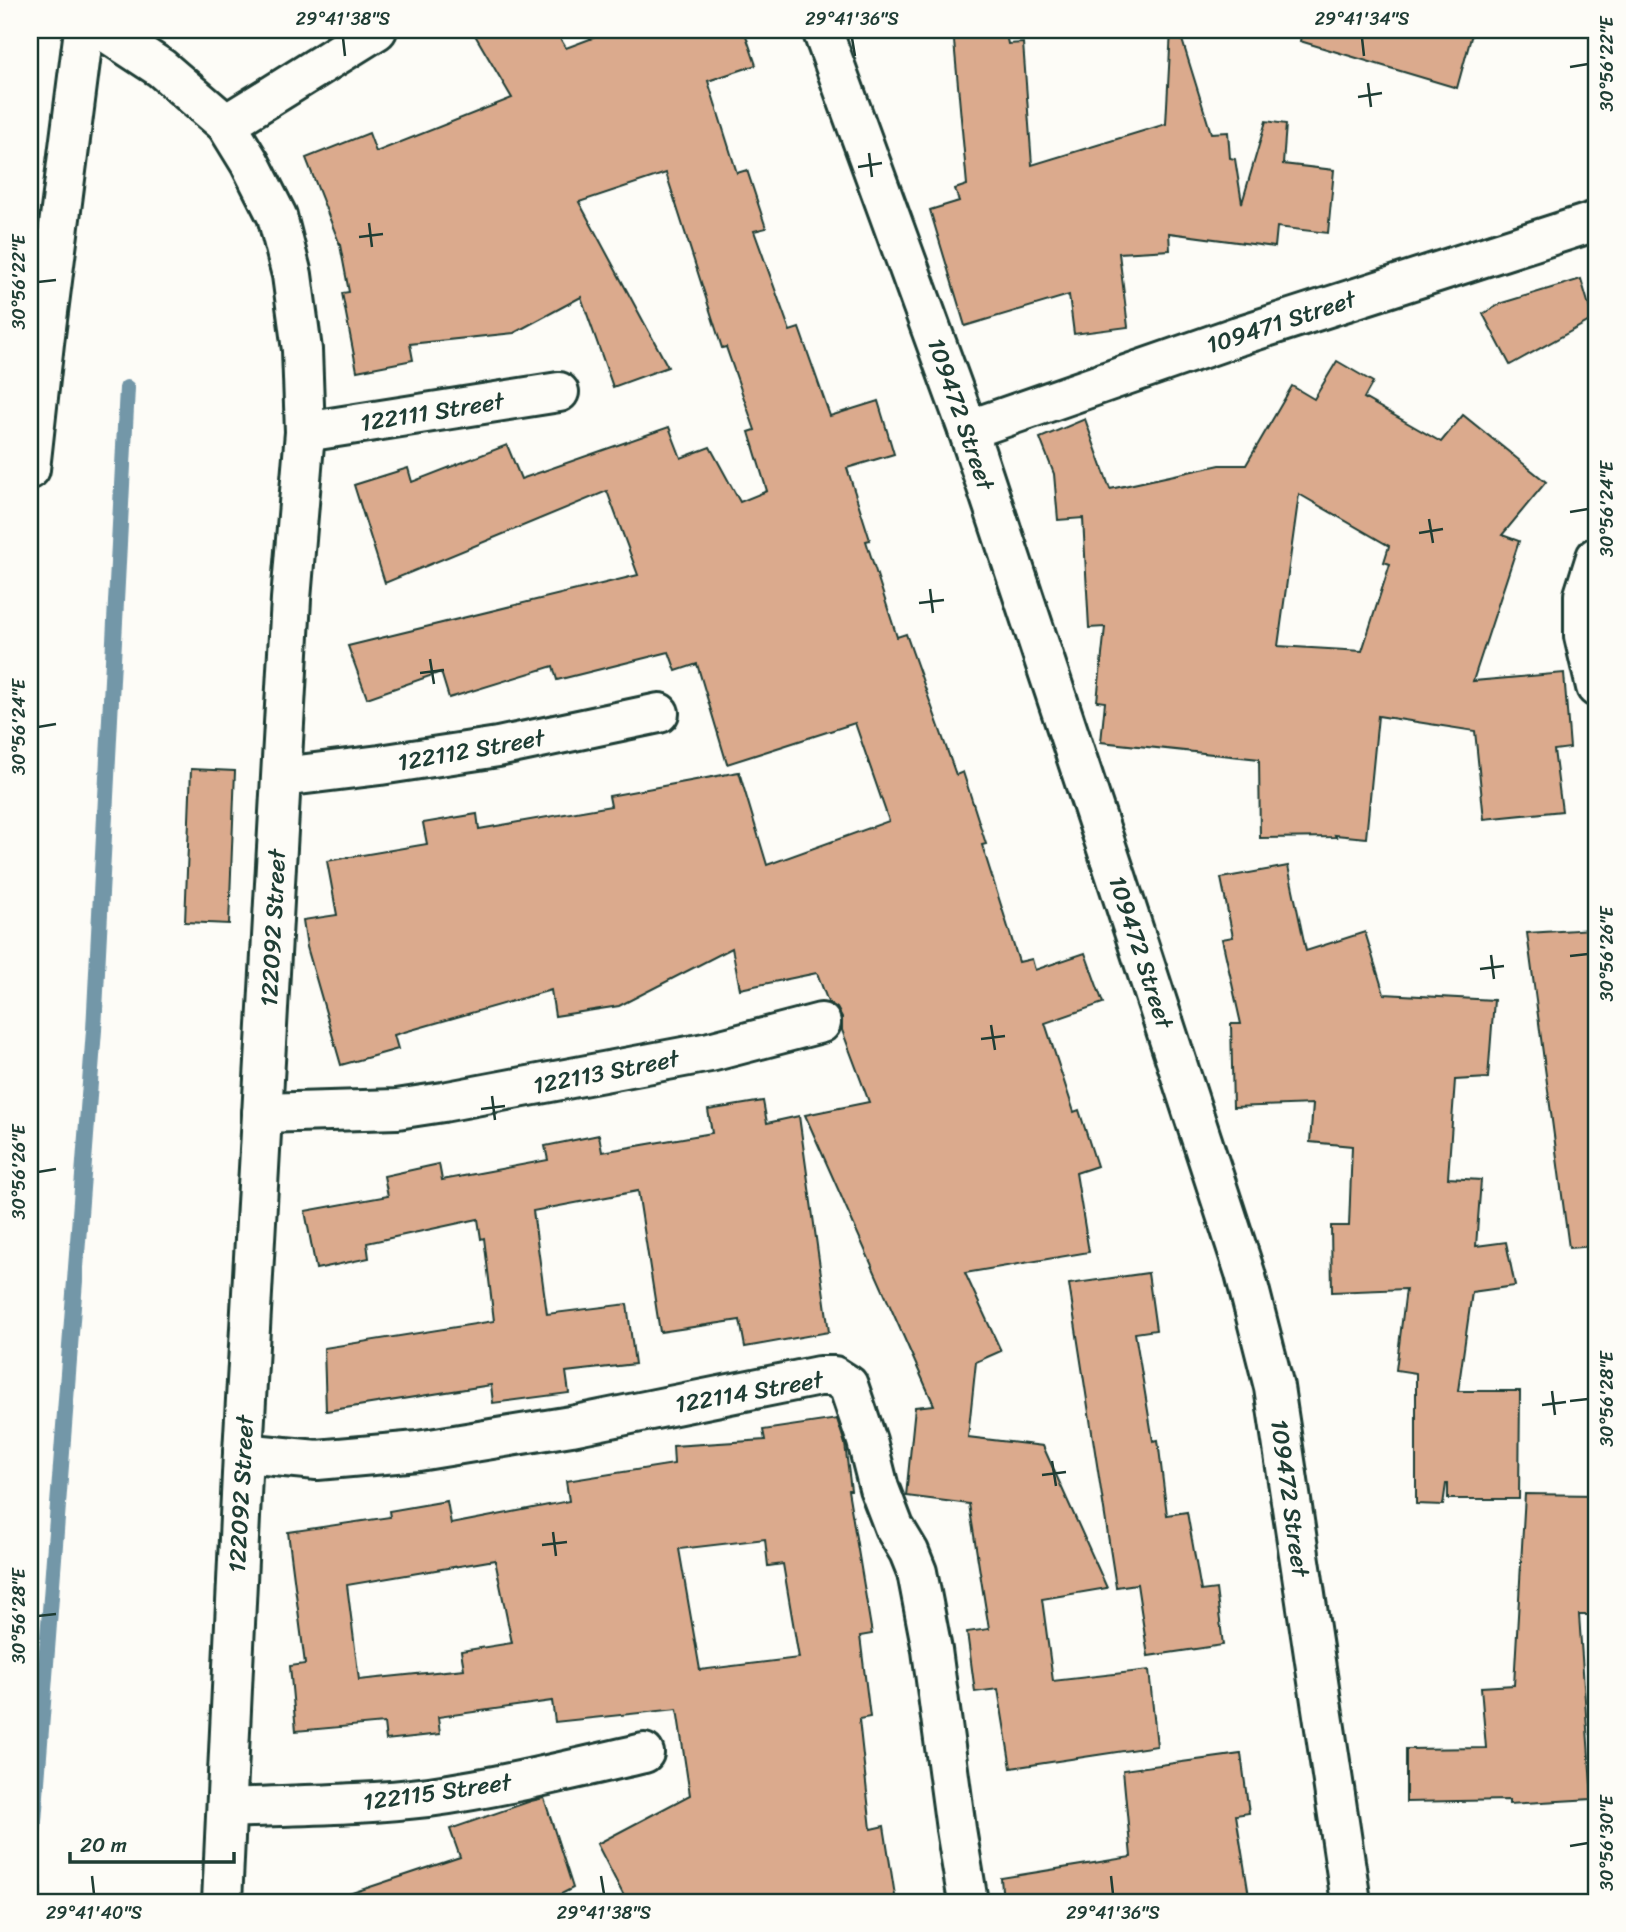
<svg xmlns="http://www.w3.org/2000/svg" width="1626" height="1932" viewBox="0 0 1626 1932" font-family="Sriracha,sans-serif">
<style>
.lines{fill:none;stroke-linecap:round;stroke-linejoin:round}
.stream{stroke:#7397a8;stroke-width:16}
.building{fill:#dbaa8d;stroke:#1f3d34;stroke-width:2;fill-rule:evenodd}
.minor-casing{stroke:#1f3d34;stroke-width:44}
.minor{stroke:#fdfcf7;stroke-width:38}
.ticks{fill:none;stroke:#1f3d34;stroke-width:2.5}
.labels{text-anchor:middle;stroke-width:7;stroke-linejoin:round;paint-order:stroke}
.street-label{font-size:24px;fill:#1f3d34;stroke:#fdfcf7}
.neatline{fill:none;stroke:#1f3d34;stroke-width:2.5}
.ticks-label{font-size:18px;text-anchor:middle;fill:#1f3d34}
</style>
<rect width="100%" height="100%" fill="#fdfcf7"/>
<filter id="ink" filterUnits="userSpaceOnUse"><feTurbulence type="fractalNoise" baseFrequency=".0143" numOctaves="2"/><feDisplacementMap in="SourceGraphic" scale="14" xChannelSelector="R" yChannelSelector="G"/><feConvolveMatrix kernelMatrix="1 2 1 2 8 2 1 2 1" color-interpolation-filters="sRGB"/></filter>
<g filter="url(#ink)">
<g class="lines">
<polyline class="stream" points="34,1902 32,1848 94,1030 127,388"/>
</g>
<g class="building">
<polygon points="472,30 555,30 566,48 614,30 744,30 756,65 708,81 737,173 747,170 766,228 754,231 790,331 799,328 830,416 878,401 894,454 847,468 870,540 866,541 897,637 906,634 956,775 963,772 986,844 982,845 1019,962 1032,959 1035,970 1085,953 1103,1003 1045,1023 1074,1112 1079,1110 1097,1166 1076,1173 1089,1252 965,1273 1001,1351 976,1362 968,1437 1043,1446 1107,1588 1042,1599 1053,1681 1149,1670 1157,1746 1011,1768 998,1689 975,1692 967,1632 989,1629 969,1504 906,1496 915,1407 934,1405 805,1115 869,1102 842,1030 842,1017 837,1008 828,1002 817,973 740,989 732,948 619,1006 555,1016 551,990 394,1035 398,1049 341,1065 307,947 303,920 337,915 327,861 427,844 423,823 477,814 479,829 611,806 609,796 739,772 767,865 889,821 855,723 727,764 697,664 676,671 669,652 557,680 553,666 449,698 441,672 367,698 348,646 638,575 607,491 385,583 354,485 408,468 412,482 507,445 521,479 669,427 681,458 710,447 740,502 767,491 749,432 755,430 726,347 722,348 666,173 579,202 668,367 613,387 581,297 514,333 410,344 413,360 357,371 342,293 349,292 340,245 306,158 369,133 376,152 512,98"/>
<polygon points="953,30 1005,30 1008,44 1023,43 1032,165 1166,124 1171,30 1179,30 1211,133 1228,132 1230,158 1235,159 1242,203 1266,121 1286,124 1283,164 1334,170 1328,233 1277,227 1275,247 1169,233 1170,250 1119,253 1128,327 1074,334 1069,295 965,326 930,210 959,201 955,189 967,185"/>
<polygon points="1302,30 1473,30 1457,88 1300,41"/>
<polygon points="1581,279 1593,319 1510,365 1483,314 1502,303"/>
<path d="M1337,361L1373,382L1364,398L1441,442L1463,415L1546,482L1502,535L1519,541L1473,681L1564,673L1570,748L1554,750L1562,811L1484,819L1475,731L1378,716L1366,838L1335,835L1336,837L1260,838L1259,759L1101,742L1105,702L1097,701L1105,627L1089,628L1083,518L1058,520L1054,474L1040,438L1085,419L1110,489L1220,465H1246L1292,386L1314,399ZM1299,494L1389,546L1384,562L1390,564L1362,651L1278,646Z"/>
<polygon points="191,769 235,771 229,924 185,922"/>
<polygon points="1288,866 1306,951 1365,932 1384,994 1494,1000 1488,1078 1455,1080 1448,1178 1481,1180 1476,1246 1506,1242 1515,1286 1472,1292 1458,1391 1520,1391 1519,1499 1448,1499 1448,1484 1446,1484 1443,1505 1416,1504 1416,1373 1396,1370 1406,1289 1332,1292 1331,1226 1349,1226 1352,1146 1310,1142 1313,1104 1233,1107 1231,1024 1241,1024 1222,939 1233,937 1221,878"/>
<polygon points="1593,929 1596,976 1596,1246 1569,1248 1527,933"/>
<polygon points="763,1101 767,1123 799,1116 829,1332 745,1347 740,1320 660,1332 638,1191 533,1211 547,1314 627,1304 635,1364 566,1372 569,1393 493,1403 491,1385 326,1411 324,1348 494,1321 484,1238 481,1239 478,1219 367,1243 369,1258 316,1269 305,1211 388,1196 384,1176 439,1164 442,1180 548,1160 545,1146 599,1135 602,1152 712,1133 708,1110"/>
<polygon points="1148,1273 1156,1330 1135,1333 1153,1441 1158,1440 1167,1515 1187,1512 1201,1591 1216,1589 1223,1645 1148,1656 1137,1584 1116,1587 1069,1284"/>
<path d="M837,1419L845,1444L851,1490H848L872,1634L860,1636L870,1717L859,1719L871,1829L884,1826L896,1902H627L597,1844L690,1795L677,1709L555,1722L552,1701L438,1717L440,1734L386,1740L384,1723L296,1731L290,1666L305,1664L288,1532L390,1517L389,1511L447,1501L451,1524L569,1501L566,1481L674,1464L673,1446L765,1440L763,1430ZM765,1539L768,1566L783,1564L799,1658L700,1670L679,1549ZM495,1560L512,1643L461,1651L464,1669L359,1680L347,1585Z"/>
<polygon points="1525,1494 1596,1495 1596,1615 1579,1615 1592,1799 1509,1804 1509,1800 1406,1802 1406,1749 1486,1748 1481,1687 1514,1685"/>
<polygon points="1241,1754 1249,1813 1236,1815 1249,1896 1210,1902 1003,1902 1001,1878 1131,1857 1123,1770"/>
<polygon points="544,1798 573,1888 546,1902 350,1902 349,1894 460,1857 450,1829 531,1801"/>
</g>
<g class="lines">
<defs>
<g id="minor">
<polyline points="103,30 161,68 226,124 250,163 277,216 292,275 302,350 305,432 291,599 243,1453 222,1902"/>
<polyline points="822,30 968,430 1117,879 1245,1273 1274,1387 1351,1902"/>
<polyline points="226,124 377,30"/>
<polyline points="968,430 1238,336 1596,221"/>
<polyline points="305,432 559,392"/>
<polyline points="30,469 44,343 84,30"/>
<polyline points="1596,557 1584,595 1584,636 1596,687"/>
<polyline points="282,777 380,765 498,747 659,713"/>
<polyline points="262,1113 397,1109 443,1102 710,1052 821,1023"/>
<polyline points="243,1453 317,1460 418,1451 571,1426 819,1376 834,1376 848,1385 867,1441 879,1488 894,1527 909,1552 917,1572 932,1650 956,1829 968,1902"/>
<path d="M227,1808C294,1805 362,1805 429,1797C501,1787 574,1769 644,1753"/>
</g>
</defs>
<use href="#minor" class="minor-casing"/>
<use href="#minor" class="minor"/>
</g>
</g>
<path class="ticks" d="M343,38L345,56M852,38L855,56M1362,38L1364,56M1570,67L1588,64M1368,83L1371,107M1358,97L1382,93M869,153L872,177M858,167L882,163M369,223L372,247M359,237L383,234M38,282L56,280M1570,512L1588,509M1429,519L1433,543M1419,533L1443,529M930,589L933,613M919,603L944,600M430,659L434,684M420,673L444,670M38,727L56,724M1491,955L1494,979M1570,956L1588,954M1480,969L1504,966M991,1025L995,1050M981,1039L1005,1036M492,1096L495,1120M481,1109L505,1106M38,1172L56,1169M1552,1391L1555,1415M1570,1401L1588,1399M1542,1405L1566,1402M1052,1461L1056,1486M1042,1475L1066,1472M553,1532L556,1556M542,1545L567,1542M38,1616L56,1614M1570,1846L1588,1843M92,1876L94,1894M601,1876L604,1894M1111,1876L1113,1894"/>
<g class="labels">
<g class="street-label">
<text transform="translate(1281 322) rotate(-18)" y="8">109471 Street</text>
<text transform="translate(432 412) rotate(-9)" y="8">122111 Street</text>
<text transform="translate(961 414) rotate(71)" y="8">109472 Street</text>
<text transform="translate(471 750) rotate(-10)" y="8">122112 Street</text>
<text transform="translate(273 928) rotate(-87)" y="8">122092 Street</text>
<text transform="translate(1141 952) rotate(72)" y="8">109472 Street</text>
<text transform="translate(606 1072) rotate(-11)" y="8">122113 Street</text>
<text transform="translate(749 1392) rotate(-10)" y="8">122114 Street</text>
<text transform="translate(241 1494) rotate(-87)" y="8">122092 Street</text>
<text transform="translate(1290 1498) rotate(82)" y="8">109472 Street</text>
<text transform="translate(437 1792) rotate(-8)" y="8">122115 Street</text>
</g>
</g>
<rect width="1626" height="1932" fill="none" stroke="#fdfcf7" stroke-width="77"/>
<path d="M70 1852v10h164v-10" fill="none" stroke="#1f3d34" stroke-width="3.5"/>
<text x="80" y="1852" font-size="21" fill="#1f3d34" stroke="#fdfcf7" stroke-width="5" paint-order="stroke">20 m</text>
<rect x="38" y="38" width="1550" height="1856" class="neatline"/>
<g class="ticks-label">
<text x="343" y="25">29°41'38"S</text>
<text x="852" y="25">29°41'36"S</text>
<text x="1362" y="25">29°41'34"S</text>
<text transform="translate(1607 64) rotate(-90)" y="6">30°56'22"E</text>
<text transform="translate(19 282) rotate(-90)" y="6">30°56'22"E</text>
<text transform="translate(1607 509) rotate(-90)" y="6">30°56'24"E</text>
<text transform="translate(19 727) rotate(-90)" y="6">30°56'24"E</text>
<text transform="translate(1607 954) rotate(-90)" y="6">30°56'26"E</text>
<text transform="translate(19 1172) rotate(-90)" y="6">30°56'26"E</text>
<text transform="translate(1607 1399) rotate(-90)" y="6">30°56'28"E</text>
<text transform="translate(19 1616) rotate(-90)" y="6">30°56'28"E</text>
<text transform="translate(1607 1843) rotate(-90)" y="6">30°56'30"E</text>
<text x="94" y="1919">29°41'40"S</text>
<text x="604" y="1919">29°41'38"S</text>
<text x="1113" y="1919">29°41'36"S</text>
</g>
</svg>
